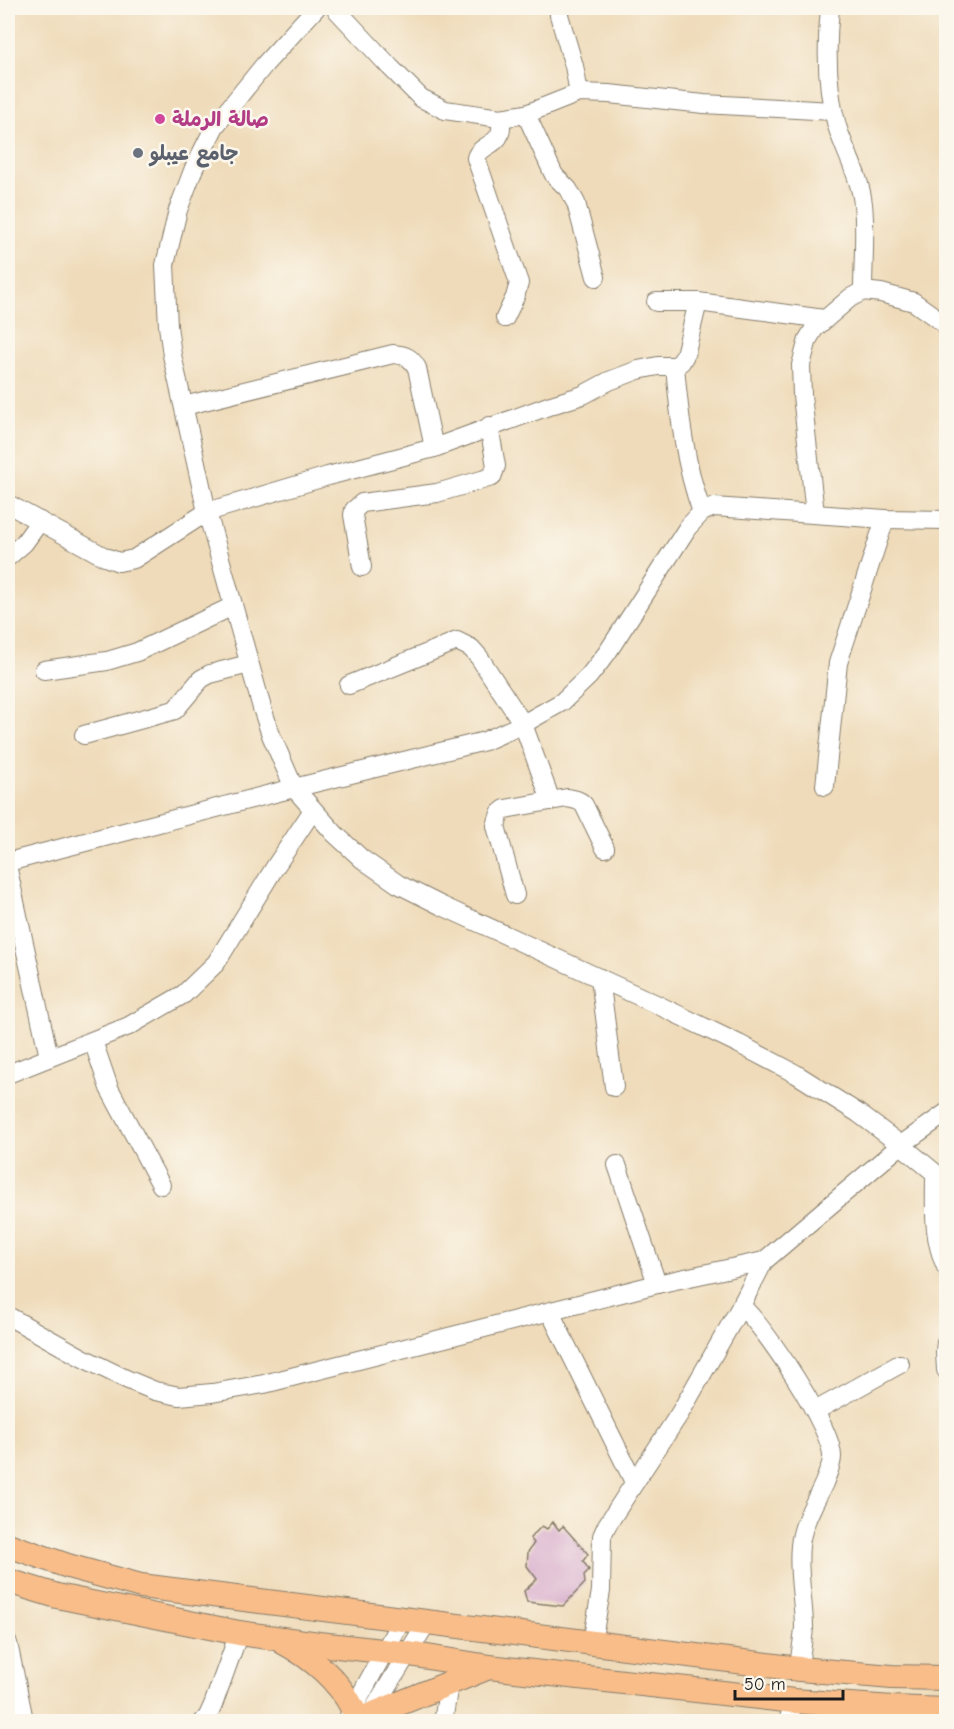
<svg xmlns="http://www.w3.org/2000/svg" width="954" height="1729" viewBox="0 0 954 1729" font-family="'Comic Neue','Playpen Sans Arabic',sans-serif">
<style>
.building{fill:#d2a2c8}
.lines{fill:none;stroke-linecap:round;stroke-linejoin:round}
.minor-casing{stroke:#867c6b;stroke-width:20}
.major-casing{stroke:#867c6b;stroke-width:26}
.minor{stroke:#fff;stroke-width:18}
.major{stroke:#f8bd89;stroke-width:24}
.hotel-dot{fill:#d1479c;stroke:#fbf7ec;stroke-width:2}
.worship-dot{fill:#6b7280;stroke:#fbf7ec;stroke-width:2}
.labels{text-anchor:middle;stroke-width:5;stroke-linejoin:round;paint-order:stroke}
.hotel-label{font-size:20px;font-weight:bold;fill:#b23c85;stroke:#fbf7ec;text-anchor:start}
.worship-label{font-size:20px;font-weight:bold;fill:#5b616d;stroke:#fbf7ec;text-anchor:start}
</style>
<rect width="100%" height="100%" fill="#fbf7ec"/>
<filter id="ink" filterUnits="userSpaceOnUse"><feTurbulence type="fractalNoise" baseFrequency=".0167" numOctaves="2"/><feDisplacementMap in="SourceGraphic" scale="12" xChannelSelector="R" yChannelSelector="G"/><feConvolveMatrix kernelMatrix="1 2 1 2 8 2 1 2 1" color-interpolation-filters="sRGB"/></filter>
<filter id="wash" filterUnits="userSpaceOnUse"><feTurbulence type="fractalNoise" baseFrequency=".008" numOctaves="4" result="noise"/><feDisplacementMap in="SourceGraphic" scale="24" xChannelSelector="R" yChannelSelector="G"/><feGaussianBlur stdDeviation="1.35" result="paint"/><feColorMatrix in="noise" values="0 0 0 0 0 0 0 0 0 0 0 0 0 0 0 0 0 1.4 0 .05"/><feComposite in="paint" operator="in"/></filter>
<g filter="url(#wash)">
<rect width="100%" height="100%" fill="#efdbba"/>
<g id="blocks">
<polygon class="building" points="553,1522 559,1530 563,1526 588,1554 583,1561 589,1570 584,1575 585,1583 563,1606 527,1602 524,1591 537,1579 527,1566 528,1552 534,1543 530,1538 542,1526 547,1529"/>
</g>
</g>
<g filter="url(#ink)">
<use href="#blocks" fill-opacity="0" stroke="#867c6b" stroke-width="1.5"/>
<g class="lines">
<defs>
<g id="minor">
<polyline points="316,8 265,64 215,126 194,168 178,210 165,265 168,326 172,355 207,512 262,708 271,735 294,788 335,834 362,859 398,884 440,905 658,1005 739,1044 796,1074 858,1113 901,1145 946,1182"/>
<polyline points="335,8 390,67 421,98 445,110 500,118 526,114 579,93 609,94 704,104 833,111"/>
<polyline points="559,8 559,15 574,66 579,93"/>
<path d="M830,8C826,47 826,88 837,126C845,152 860,176 863,204C866,232 863,262 863,291"/>
<polyline points="526,114 554,175 568,189 576,203 596,277"/>
<path d="M500,118C501,123 502,129 500,133C497,145 479,146 476,158L519,283L515,297L505,318"/>
<polyline points="656,302 698,302 824,319"/>
<path d="M675,366C679,413 685,467 702,512"/>
<path d="M184,406L393,354C405,355 411,357 417,368L434,448"/>
<polyline points="8,504 105,557 119,562 134,559 207,512 328,476 434,448 551,405 583,395 609,381 638,370 658,366 675,366 681,362 685,355 698,302"/>
<polyline points="815,514 802,395 801,365 808,339 814,329 850,298 863,291 881,293 914,302 946,325"/>
<polyline points="8,557 24,543 40,521"/>
<polyline points="362,567 353,515 354,510 362,503 437,493 492,477 496,466 489,426"/>
<polyline points="44,670 107,661 137,652 233,606"/>
<polyline points="349,685 457,641 471,648 479,657 523,724 551,801"/>
<polyline points="84,735 175,710 201,679 210,674 249,664"/>
<polyline points="825,786 838,663 885,519"/>
<polyline points="8,862 294,788 485,741 523,724 562,702 589,676 607,653 688,527 702,512 714,507 885,519 946,520"/>
<polyline points="8,870 49,1057"/>
<path d="M515,895L496,826L500,813L505,809L567,798C574,799 580,800 584,805L605,848"/>
<polyline points="600,978 614,1087"/>
<polyline points="93,1041 109,1088 161,1185"/>
<polyline points="8,1074 129,1026 184,994 216,963 275,867 313,810"/>
<polyline points="617,1165 657,1284"/>
<path d="M935,1174C935,1207 932,1236 946,1267"/>
<path d="M741,1306C764,1325 833,1429 832,1457C832,1465 827,1475 824,1483C815,1503 802,1523 800,1546C797,1574 804,1601 804,1628C803,1641 800,1655 799,1669"/>
<polyline points="550,1312 634,1482"/>
<polyline points="8,1316 81,1357 126,1379 155,1391 179,1396 212,1393 264,1384 657,1284 764,1261"/>
<polyline points="946,1342 945,1352 946,1370"/>
<polyline points="815,1411 900,1364"/>
<polyline points="8,1643 23,1715"/>
<polyline points="592,1643 601,1591 602,1536 607,1525 680,1413 741,1306 764,1261 901,1145 946,1113"/>
<polyline points="369,1717 427,1622"/>
<polyline points="203,1722 208,1716 213,1705 239,1633"/>
<polyline points="346,1722 402,1619"/>
<polyline points="443,1722 449,1684"/>
<polyline points="788,1722 794,1701"/>
</g>
<g id="major">
<polyline points="8,1545 68,1566 141,1586 799,1669 892,1677 946,1678"/>
<polyline points="8,1581 57,1596 239,1633 319,1644 409,1654 489,1667 794,1701 893,1708 946,1710"/>
<path d="M283,1642C311,1657 339,1680 353,1709"/>
<polyline points="371,1715 489,1667"/>
</g>
</defs>
<use href="#minor" class="minor-casing"/>
<use href="#major" class="major-casing"/>
<use href="#minor" class="minor"/>
<use href="#major" class="major"/>
</g>
</g>
<circle class="hotel-dot" cx="160" cy="119" r="6"/>
<circle class="worship-dot" cx="138" cy="153" r="6"/>
<g class="labels">
<g class="hotel-label">
<text x="172" y="126">صالة الرملة</text>
</g>
<g class="worship-label">
<text x="150" y="160">جامع عيبلو</text>
</g>
</g>
<rect width="954" height="1729" fill="none" stroke="#fbf7ec" stroke-width="30"/>
<path d="M735 1690v9h108v-9" fill="none" stroke="#1c1c1c" stroke-width="3"/>
<text x="744" y="1690" font-size="18" fill="#1c1c1c" stroke="#fbf7ec" stroke-width="4.5" paint-order="stroke">50 m</text>
</svg>
